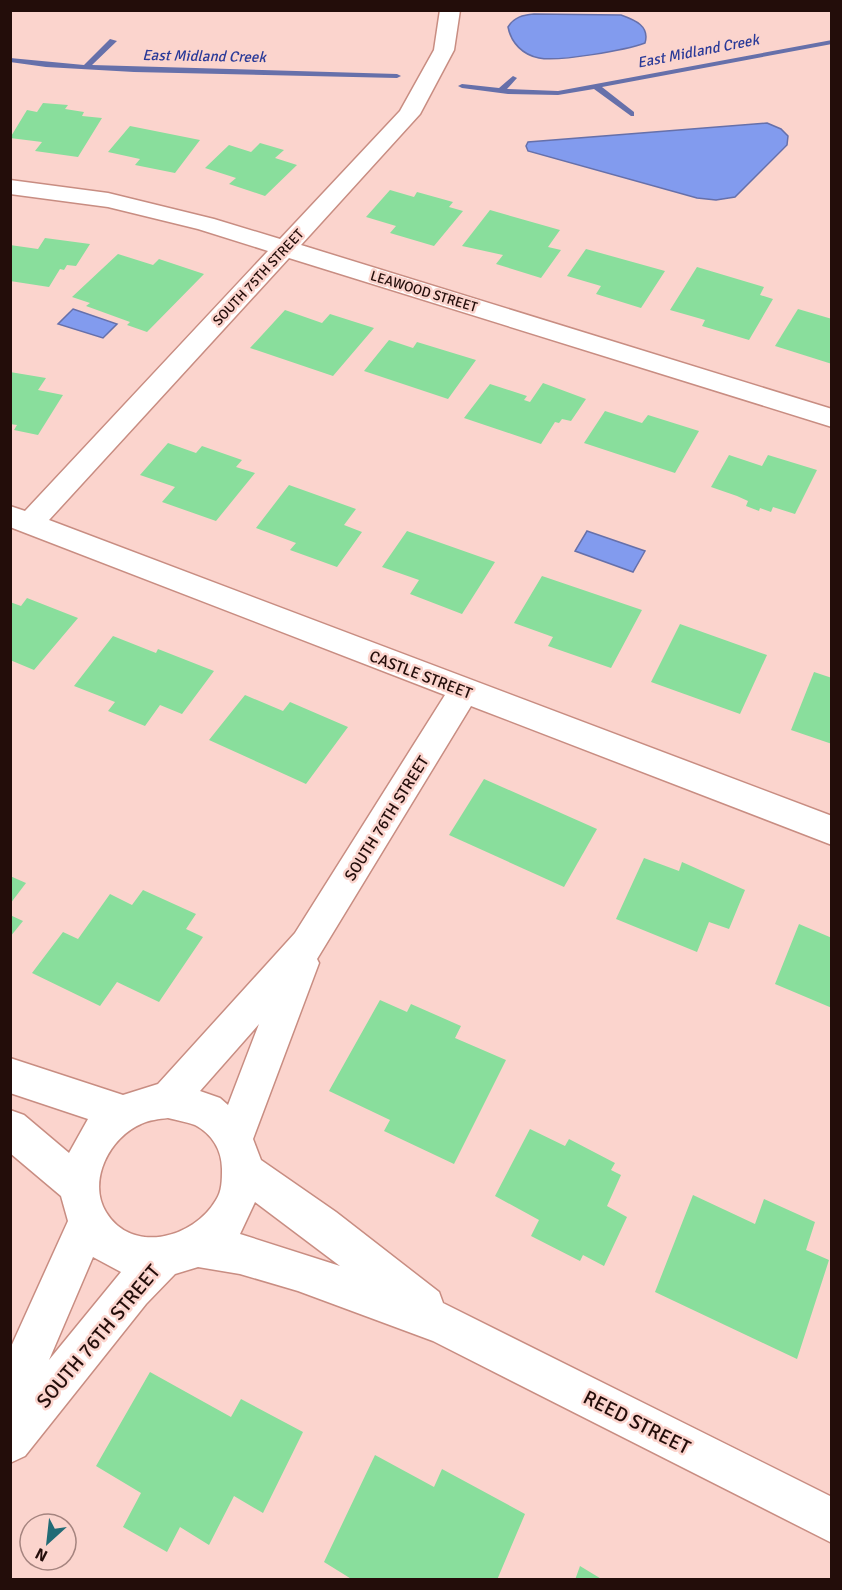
<svg xmlns="http://www.w3.org/2000/svg" width="842" height="1590" viewBox="0 0 842 1590" font-family="Signika,sans-serif">
<style>
.water{fill:#829bee;stroke:#6670aa;stroke-width:1.5}
.lines{fill:none;stroke-linecap:round;stroke-linejoin:round}
.stream{fill:#6670aa;fill-rule:evenodd}
.building{fill:#89de9c}
.street-casing{stroke:#c88d82;stroke-width:3}
.street{fill:#fff;fill-rule:evenodd}
.labels{text-anchor:middle;stroke-width:5;stroke-linejoin:round;paint-order:stroke}
.far-street-label{font-size:14px;fill:#230d0a;stroke:#fbd4cd}
.far-water-label{font-size:15px;font-style:italic;fill:#2a3a98;stroke:#fbd4cd}
.street-label{font-size:16px;fill:#230d0a;stroke:#fbd4cd}
.near-street-label{font-size:20px;fill:#230d0a;stroke:#fbd4cd}
</style>
<rect width="100%" height="100%" fill="#fbd4cd"/>
<g class="water">
<path d="M534,14L621,15C635,20 650,26 645,43C626,50 559,62 539,58C523,55 511,43 508,27C514,17 523,15 534,14Z"/>
<polygon points="767,123 781,129 788,136 787,145 735,197 716,200 697,198 528,151 526,146 528,142"/>
<polygon points="73,309 117,324 103,338 58,324"/>
<polygon points="587,531 645,551 633,572 575,551"/>
</g>
<g class="lines">
<g class="stream">
<polygon points="110,39 117,41 92,65 397,74 401,76 397,78 134,72 46,67 10,62 10,58 84,65"/>
<polygon points="832,40 832,44 602,87 634,112 634,116 631,116 594,89 558,95 508,94 462,88 458,86 462,84 499,88 513,76 517,78 507,89 558,91"/>
</g>
</g>
<g class="building">
<polygon points="43,103 68,105 65,109 84,112 82,116 102,118 78,157 35,151 42,142 10,138 27,110 37,112"/>
<polygon points="130,126 200,140 175,173 135,165 140,159 108,152"/>
<polygon points="260,143 284,150 275,158 297,165 265,196 229,184 236,178 205,168 229,145 251,152"/>
<polygon points="390,190 414,197 417,192 453,202 449,207 463,211 434,246 390,233 396,226 366,217"/>
<polygon points="490,210 560,230 548,247 561,250 541,278 496,264 503,255 462,246"/>
<polygon points="45,238 90,244 76,266 67,265 64,270 60,269 49,287 10,281 10,245 38,249"/>
<polygon points="586,249 665,271 641,308 596,294 601,286 567,276"/>
<polygon points="118,254 153,265 159,259 204,274 147,332 127,325 130,322 86,306 90,303 72,297"/>
<polygon points="697,267 764,287 760,295 773,299 749,340 702,326 705,320 670,310"/>
<polygon points="798,309 832,319 832,364 775,346"/>
<polygon points="285,310 322,323 330,314 374,328 333,376 250,348"/>
<polygon points="389,340 413,348 417,342 476,360 448,399 364,371"/>
<polygon points="10,372 46,378 38,390 63,395 38,435 14,430 17,425 10,424"/>
<polygon points="543,383 586,399 571,421 562,419 559,423 555,422 541,444 464,418 490,384 527,396 524,400 530,402"/>
<polygon points="605,411 642,423 648,415 699,431 675,473 584,443"/>
<polygon points="168,443 196,453 202,446 242,460 236,467 255,473 216,521 162,502 175,487 140,475"/>
<polygon points="729,455 762,466 768,455 817,470 795,514 773,507 771,512 760,508 759,511 746,506 748,501 737,496 711,487"/>
<polygon points="289,485 356,509 344,525 362,532 337,567 290,550 296,543 256,528"/>
<polygon points="407,531 495,562 462,614 410,594 419,580 382,567"/>
<polygon points="542,576 642,610 611,668 548,646 553,637 514,623"/>
<polygon points="27,598 78,618 34,670 10,660 10,602 21,606"/>
<polygon points="680,624 767,655 740,714 651,682"/>
<polygon points="113,636 156,653 158,649 214,671 182,714 160,705 145,726 108,711 115,702 74,686"/>
<polygon points="814,672 832,678 832,744 791,730"/>
<polygon points="245,695 283,711 290,702 348,727 306,784 209,740"/>
<polygon points="484,779 597,829 564,887 449,835"/>
<polygon points="644,858 679,871 682,862 745,890 729,929 709,922 697,952 616,919"/>
<polygon points="10,876 26,883 10,904"/>
<polygon points="143,890 196,914 186,929 203,937 159,1002 117,982 100,1006 32,973 63,932 78,939 110,894 132,905"/>
<polygon points="10,915 23,921 10,937"/>
<polygon points="799,924 832,938 832,1008 775,984"/>
<polygon points="380,1000 407,1012 411,1004 461,1026 455,1038 506,1060 454,1164 384,1131 390,1120 329,1091"/>
<polygon points="530,1129 565,1146 569,1139 615,1163 611,1170 621,1175 607,1206 627,1217 604,1266 583,1255 580,1261 531,1236 539,1220 495,1196"/>
<polygon points="693,1195 755,1224 764,1199 815,1222 806,1250 829,1260 797,1359 655,1292"/>
<polygon points="150,1372 231,1417 241,1399 303,1432 263,1513 234,1496 209,1545 180,1527 167,1552 123,1527 141,1493 96,1466"/>
<polygon points="375,1455 434,1487 442,1469 525,1514 497,1580 353,1580 324,1562"/>
<polygon points="580,1566 603,1580 575,1580"/>
</g>
<g class="lines">
<defs>
<path id="street" d="M440,10H460L454,50L420,114L301,245L832,409V427L289,258L49,520L832,816V845L471,706L317,959L319,963L253,1139L261,1160L336,1212L439,1292L443,1303L832,1497V1543L433,1341L298,1291L240,1274L198,1267L175,1274L146,1304L25,1456L10,1463V1349L68,1221L61,1196L10,1153V1110L24,1115L69,1153L88,1119L10,1093V1058L123,1095L158,1084L295,933L445,695L10,527V506L25,511L268,251L198,229L108,207L10,194V180L108,193L214,219L280,239L400,111L434,50ZM259,1024L228,1105L220,1098L200,1091ZM168,1118C176,1120 187,1122 195,1125C212,1134 222,1150 222,1169C222,1180 222,1191 216,1200C194,1238 132,1255 106,1212C87,1181 110,1137 141,1124C149,1120 159,1119 168,1118ZM255,1202L340,1266L240,1234ZM93,1257L121,1272L49,1360Z"/>
</defs>
<use href="#street" class="street-casing"/>
<use href="#street" class="street"/>
</g>
<g class="labels">
<g class="far-street-label">
<text transform="translate(258 277) rotate(-47)" y="5">SOUTH 75TH STREET</text>
<text transform="translate(424 291) rotate(17)" y="5">LEAWOOD STREET</text>
</g>
<g class="far-water-label">
<text transform="translate(698 51) rotate(-11)" y="5">East Midland Creek</text>
<text transform="translate(204 56) rotate(1)" y="5">East Midland Creek</text>
</g>
<g class="street-label">
<text transform="translate(421 674) rotate(21)" y="6">CASTLE STREET</text>
<text transform="translate(386 818) rotate(-58)" y="6">SOUTH 76TH STREET</text>
</g>
<g class="near-street-label">
<text transform="translate(98 1336) rotate(-50)" y="7">SOUTH 76TH STREET</text>
<text transform="translate(637 1422) rotate(27)" y="7">REED STREET</text>
</g>
</g>
<rect width="842" height="1590" fill="none" stroke="#230d0a" stroke-width="24"/>
<g transform="translate(48 1542) rotate(207)"><circle r="28" fill="#fbd4cd" stroke="#a5847f" stroke-width="1.5"/>
<path d="M0-4.5L10 22L0 15L-10 22Z" fill="#226b76"/>
<text y="-9" font-size="16" font-weight="bold" text-anchor="middle" fill="#230d0a">N</text>
</g>
</svg>
